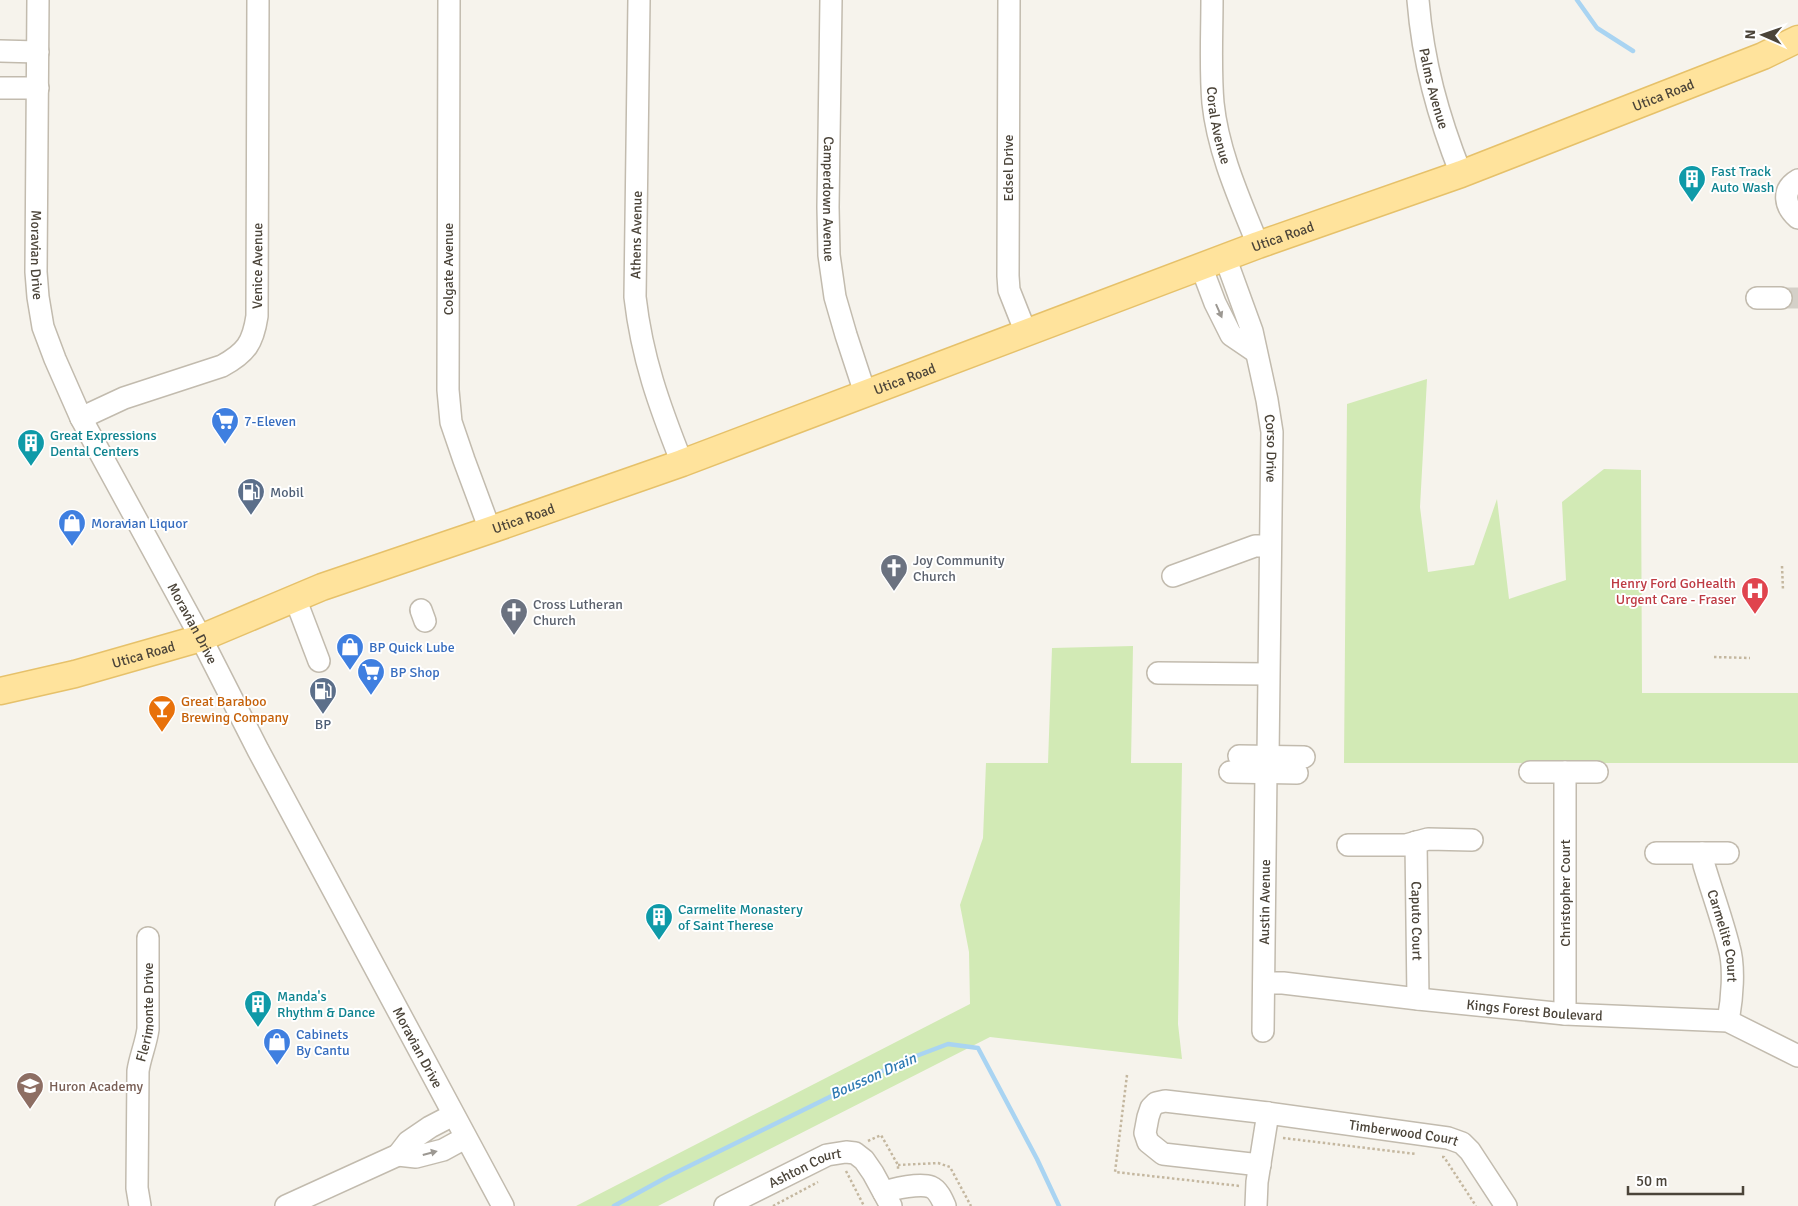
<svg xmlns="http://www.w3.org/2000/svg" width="1798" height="1206" viewBox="0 0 1798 1206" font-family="Signika,sans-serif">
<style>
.green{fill:#d2eab5}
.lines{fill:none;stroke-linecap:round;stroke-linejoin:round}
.stream{stroke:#a9d4f2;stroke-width:4.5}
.minor-tunnel{stroke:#d4d0c8;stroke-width:21;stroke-dasharray:21 11;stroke-linecap:butt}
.minor-casing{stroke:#c2bbae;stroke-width:24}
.major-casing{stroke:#e6c16a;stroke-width:29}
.path{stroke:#c4b79f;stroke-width:2.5;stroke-dasharray:2.5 2.5;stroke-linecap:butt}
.minor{stroke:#fff;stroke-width:21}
.major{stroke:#ffe39c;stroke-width:26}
.oneway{fill:#9c9892}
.labels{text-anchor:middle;stroke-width:4;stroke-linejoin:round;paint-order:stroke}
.street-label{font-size:14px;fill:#4b4439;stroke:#fff}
.culture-label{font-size:14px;fill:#0d838f;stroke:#fff;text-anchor:start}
.shop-label{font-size:14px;fill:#366cbe;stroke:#fff;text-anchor:start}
.service-label{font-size:14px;fill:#4e5e75;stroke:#fff;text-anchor:start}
.worship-label{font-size:14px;fill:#5b616d;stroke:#fff;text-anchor:start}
.health-label{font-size:14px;fill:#be3a42;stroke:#fff;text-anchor:end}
.food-label{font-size:14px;fill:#c56008;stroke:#fff;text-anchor:start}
.education-label{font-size:14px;fill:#785e54;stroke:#fff;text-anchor:start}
.water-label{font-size:15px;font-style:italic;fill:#2e7ab2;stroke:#fff}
</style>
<rect width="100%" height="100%" fill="#f6f3ec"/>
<g class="green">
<polygon points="1427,379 1420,507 1428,572 1474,565 1497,499 1509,599 1566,580 1562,502 1604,469 1641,470 1642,693 1798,693 1798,763 1344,763 1347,404"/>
<polygon points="1133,646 1131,763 1182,763 1178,1024 1182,1059 990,1037 658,1206 576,1206 970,1004 969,952 960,905 983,838 986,763 1048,763 1052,648"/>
</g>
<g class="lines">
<g class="stream">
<polyline points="1577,0 1597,28 1633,51"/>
<polyline points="614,1206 667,1177 903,1061 948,1044 978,1048 1037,1159 1059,1206"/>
</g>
<polyline class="minor-tunnel" points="1781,298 1798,298"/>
<defs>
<g id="minor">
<path id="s1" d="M38,0L36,272L38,297L43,327L55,359L81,418L201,638L258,750L503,1206"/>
<polyline points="449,0 448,390 451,422 464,460 490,530"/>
<path d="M639,0L635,297C642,358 659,405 682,463"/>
<path id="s2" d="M831,0L828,207L829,255L835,297L846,335L865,393"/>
<polyline points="1009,0 1008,276 1009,290 1026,333"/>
<path id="s3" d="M1212,0C1212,34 1210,69 1213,103C1218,152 1240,200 1258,245"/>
<path id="s4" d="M1418,0C1423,62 1438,116 1461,174"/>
<polyline points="0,51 38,52"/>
<polyline points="0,88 38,88"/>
<path d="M1798,180C1781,190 1785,207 1798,218"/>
<path id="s5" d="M1225,257L1252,331L1267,400L1272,432L1268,757"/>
<polyline points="1201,266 1215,303 1231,335 1256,352"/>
<polyline points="1757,298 1781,298"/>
<path id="s6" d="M81,418L124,398L222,366C246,353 253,343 257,316L258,0"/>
<polyline points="1173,576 1255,546 1270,546"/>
<polyline points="295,598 319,661"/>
<polyline points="421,610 425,621"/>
<polyline points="1158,673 1268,674"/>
<polyline points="1239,756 1304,757"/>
<polyline points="1230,772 1297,773"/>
<polyline points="1530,772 1597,772"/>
<path id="s7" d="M1416,842L1418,999"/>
<polyline points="1348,845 1406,845 1428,839 1472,840"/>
<polyline points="1656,853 1728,853"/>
<path id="s8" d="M1702,853L1704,865C1712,892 1722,919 1729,947C1735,967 1732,1000 1728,1021"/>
<path id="s9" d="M1264,983H1283L1418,999L1565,1014L1728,1021L1798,1056"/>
<polyline points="1565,1014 1565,772"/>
<path id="s10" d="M1263,1031L1266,772"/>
<polyline points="453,1115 430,1127 408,1142 398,1155 416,1157 443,1150 465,1138"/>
<polyline points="1260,1165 1163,1154 1148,1142 1145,1133 1148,1117 1151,1108 1156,1103 1165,1101 1268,1113"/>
<path d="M884,1193C893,1188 921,1183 931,1187C938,1190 942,1199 945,1206"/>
<path id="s11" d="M140,1206L137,1188L138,1071C140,1057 146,1044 148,1029V938"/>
<polyline points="286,1206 398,1155"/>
<path id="s12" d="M725,1206L827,1155L846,1152L855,1153L864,1160L873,1173L891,1206"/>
<path id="s13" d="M1256,1206L1257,1182L1268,1113L1448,1138L1462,1143L1470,1151L1506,1206"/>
</g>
<g id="major">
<path id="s14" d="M0,691L75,674L201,638L322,587L490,530L682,463L1258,245L1461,174L1763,56L1798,39"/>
</g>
</defs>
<use href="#minor" class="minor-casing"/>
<use href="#major" class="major-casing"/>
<g class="path">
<polyline points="1782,566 1783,590"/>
<polyline points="1714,657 1750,658"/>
<polyline points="1127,1075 1115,1172 1240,1186"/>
<polyline points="1283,1138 1416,1154"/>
<polyline points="868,1141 881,1135 898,1165 898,1171"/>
<polyline points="1442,1157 1444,1157 1476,1206"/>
<polyline points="898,1165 938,1163 950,1167 971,1206"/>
<polyline points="846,1171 864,1206"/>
<polyline points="773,1206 818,1182"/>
</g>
<use href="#minor" class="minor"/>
<use href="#major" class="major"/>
</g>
<defs><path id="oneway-solid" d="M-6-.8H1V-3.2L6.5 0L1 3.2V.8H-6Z" transform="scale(1.25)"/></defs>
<g class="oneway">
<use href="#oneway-solid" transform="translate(1219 311) rotate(66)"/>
<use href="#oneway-solid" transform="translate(430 1153) rotate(-15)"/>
</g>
<defs>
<symbol id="building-pin" viewBox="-11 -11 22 30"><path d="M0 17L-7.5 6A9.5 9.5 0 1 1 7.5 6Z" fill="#0f9aa8" stroke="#fff"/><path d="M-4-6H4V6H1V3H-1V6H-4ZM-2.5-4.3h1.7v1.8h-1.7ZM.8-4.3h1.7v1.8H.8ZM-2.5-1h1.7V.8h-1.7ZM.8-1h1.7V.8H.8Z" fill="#fff"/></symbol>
<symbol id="supermarket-pin" viewBox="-11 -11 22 30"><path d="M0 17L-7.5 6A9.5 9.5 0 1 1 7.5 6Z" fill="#3f7fe0" stroke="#fff"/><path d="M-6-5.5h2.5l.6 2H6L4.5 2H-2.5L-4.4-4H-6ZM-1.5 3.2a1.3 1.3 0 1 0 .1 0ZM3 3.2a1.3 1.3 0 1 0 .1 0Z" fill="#fff"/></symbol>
<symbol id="fuel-pin" viewBox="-11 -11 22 30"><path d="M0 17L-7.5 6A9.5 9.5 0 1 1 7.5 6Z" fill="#5c6f8a" stroke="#fff"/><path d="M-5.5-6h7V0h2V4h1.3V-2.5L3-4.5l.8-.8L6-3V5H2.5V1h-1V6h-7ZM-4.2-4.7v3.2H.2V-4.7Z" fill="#fff"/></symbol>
<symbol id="shop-pin" viewBox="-11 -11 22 30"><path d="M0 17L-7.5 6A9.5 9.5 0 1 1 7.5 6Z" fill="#3f7fe0" stroke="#fff"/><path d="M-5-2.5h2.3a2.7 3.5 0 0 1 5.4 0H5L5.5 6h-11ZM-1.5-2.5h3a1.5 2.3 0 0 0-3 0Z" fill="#fff"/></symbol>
<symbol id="church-pin" viewBox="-11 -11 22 30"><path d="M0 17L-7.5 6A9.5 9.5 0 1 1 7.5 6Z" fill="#6b7280" stroke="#fff"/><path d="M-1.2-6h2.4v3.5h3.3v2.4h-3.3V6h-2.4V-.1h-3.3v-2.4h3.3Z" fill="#fff"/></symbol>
<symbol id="hospital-pin" viewBox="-11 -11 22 30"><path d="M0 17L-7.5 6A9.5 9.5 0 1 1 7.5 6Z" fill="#e0444e" stroke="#fff"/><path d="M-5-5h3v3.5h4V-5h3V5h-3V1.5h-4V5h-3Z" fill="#fff"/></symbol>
<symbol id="bar-pin" viewBox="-11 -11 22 30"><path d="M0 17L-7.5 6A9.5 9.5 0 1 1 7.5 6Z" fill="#e8710a" stroke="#fff"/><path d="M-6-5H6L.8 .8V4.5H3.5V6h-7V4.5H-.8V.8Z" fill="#fff"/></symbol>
<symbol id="school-pin" viewBox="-11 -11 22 30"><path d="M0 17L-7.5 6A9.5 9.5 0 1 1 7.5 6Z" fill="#8d6e63" stroke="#fff"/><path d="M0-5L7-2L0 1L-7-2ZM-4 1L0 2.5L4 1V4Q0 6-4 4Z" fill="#fff"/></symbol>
</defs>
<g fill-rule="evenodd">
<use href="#building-pin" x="1676" y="163" width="32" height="43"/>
<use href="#supermarket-pin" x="209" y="405" width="32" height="43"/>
<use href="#building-pin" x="15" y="427" width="32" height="43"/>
<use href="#fuel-pin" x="235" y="476" width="32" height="43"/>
<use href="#shop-pin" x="56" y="507" width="32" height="43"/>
<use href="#church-pin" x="878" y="552" width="32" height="43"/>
<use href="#hospital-pin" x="1739" y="575" width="32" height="43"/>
<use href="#church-pin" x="498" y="596" width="32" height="43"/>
<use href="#shop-pin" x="334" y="631" width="32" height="43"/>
<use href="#supermarket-pin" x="355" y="656" width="32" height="43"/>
<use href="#fuel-pin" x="307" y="675" width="32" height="43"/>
<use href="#bar-pin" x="146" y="693" width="32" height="43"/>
<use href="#building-pin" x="643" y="901" width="32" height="43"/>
<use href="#building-pin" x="242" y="988" width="32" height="43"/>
<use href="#shop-pin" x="261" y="1026" width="32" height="43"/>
<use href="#school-pin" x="14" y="1070" width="32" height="43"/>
</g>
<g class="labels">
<g class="street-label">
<text dy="5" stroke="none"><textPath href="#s4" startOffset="90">Palms Avenue</textPath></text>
<text dy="5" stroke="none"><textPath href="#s14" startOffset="1768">Utica Road</textPath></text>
<text dy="5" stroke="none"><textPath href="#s3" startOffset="126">Coral Avenue</textPath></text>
<text transform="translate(1008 168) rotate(-90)" y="5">Edsel Drive</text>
<text dy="5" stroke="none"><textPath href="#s2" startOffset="199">Camperdown Avenue</textPath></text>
<text transform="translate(636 235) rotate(-89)" y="5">Athens Avenue</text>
<text dy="5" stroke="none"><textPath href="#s14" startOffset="1362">Utica Road</textPath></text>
<text dy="5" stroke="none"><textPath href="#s1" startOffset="255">Moravian Drive</textPath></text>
<text dy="5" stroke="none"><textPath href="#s6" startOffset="265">Venice Avenue</textPath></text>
<text transform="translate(448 269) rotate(-90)" y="5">Colgate Avenue</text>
<text dy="5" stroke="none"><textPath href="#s14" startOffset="958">Utica Road</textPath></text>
<text dy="5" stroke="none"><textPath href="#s5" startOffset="198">Corso Drive</textPath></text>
<text dy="5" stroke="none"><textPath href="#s14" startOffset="552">Utica Road</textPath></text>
<text dy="5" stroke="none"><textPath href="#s1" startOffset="660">Moravian Drive</textPath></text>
<text dy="5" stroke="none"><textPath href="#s14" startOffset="148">Utica Road</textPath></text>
<text transform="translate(1565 893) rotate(-90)" y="5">Christopher Court</text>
<text dy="5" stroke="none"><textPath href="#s10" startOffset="129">Austin Avenue</textPath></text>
<text dy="5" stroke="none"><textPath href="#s7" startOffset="79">Caputo Court</textPath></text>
<text dy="5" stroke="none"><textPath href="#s8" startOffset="86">Carmelite Court</textPath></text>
<text dy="5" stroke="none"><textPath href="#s9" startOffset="272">Kings Forest Boulevard</textPath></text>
<text dy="5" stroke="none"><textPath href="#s11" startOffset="195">Flerimonte Drive</textPath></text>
<text dy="5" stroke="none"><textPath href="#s1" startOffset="1140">Moravian Drive</textPath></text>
<text dy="5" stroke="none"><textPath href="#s13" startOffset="231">Timberwood Court</textPath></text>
<text dy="5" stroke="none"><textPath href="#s12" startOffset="89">Ashton Court</textPath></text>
</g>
<g class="culture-label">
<text x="1711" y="176">Fast Track<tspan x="1711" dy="16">Auto Wash</tspan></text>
<text x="50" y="440">Great Expressions<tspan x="50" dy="16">Dental Centers</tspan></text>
<text x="678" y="914">Carmelite Monastery<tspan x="678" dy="16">of Saint Therese</tspan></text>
<text x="277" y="1001">Manda's<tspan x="277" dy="16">Rhythm &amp; Dance</tspan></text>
</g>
<g class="shop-label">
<text x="244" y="426">7-Eleven</text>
<text x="91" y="528">Moravian Liquor</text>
<text x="369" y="652">BP Quick Lube</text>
<text x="390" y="677">BP Shop</text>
<text x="296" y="1039">Cabinets<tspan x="296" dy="16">By Cantu</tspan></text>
</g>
<g class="service-label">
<text x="270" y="497">Mobil</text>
<text x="323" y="729" text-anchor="middle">BP</text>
</g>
<g class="worship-label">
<text x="913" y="565">Joy Community<tspan x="913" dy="16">Church</tspan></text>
<text x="533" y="609">Cross Lutheran<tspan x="533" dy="16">Church</tspan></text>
</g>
<g class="health-label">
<text x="1736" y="588">Henry Ford GoHealth<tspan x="1736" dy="16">Urgent Care - Fraser</tspan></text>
</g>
<g class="food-label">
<text x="181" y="706">Great Baraboo<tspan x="181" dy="16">Brewing Company</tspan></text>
</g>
<g class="education-label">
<text x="49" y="1091">Huron Academy</text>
</g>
<g class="water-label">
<text transform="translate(873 1076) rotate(-24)" y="5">Bousson Drain</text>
</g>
</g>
<g transform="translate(1763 35) rotate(272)" stroke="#ffffff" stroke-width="4" paint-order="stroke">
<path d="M0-4L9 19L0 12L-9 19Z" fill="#4b4439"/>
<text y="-8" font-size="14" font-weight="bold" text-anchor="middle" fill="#4b4439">N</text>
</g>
<path d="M1628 1186v8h115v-8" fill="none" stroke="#4b4439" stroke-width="2.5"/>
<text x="1636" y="1186" font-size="15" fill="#4b4439" stroke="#ffffff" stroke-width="4" paint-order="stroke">50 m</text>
</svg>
